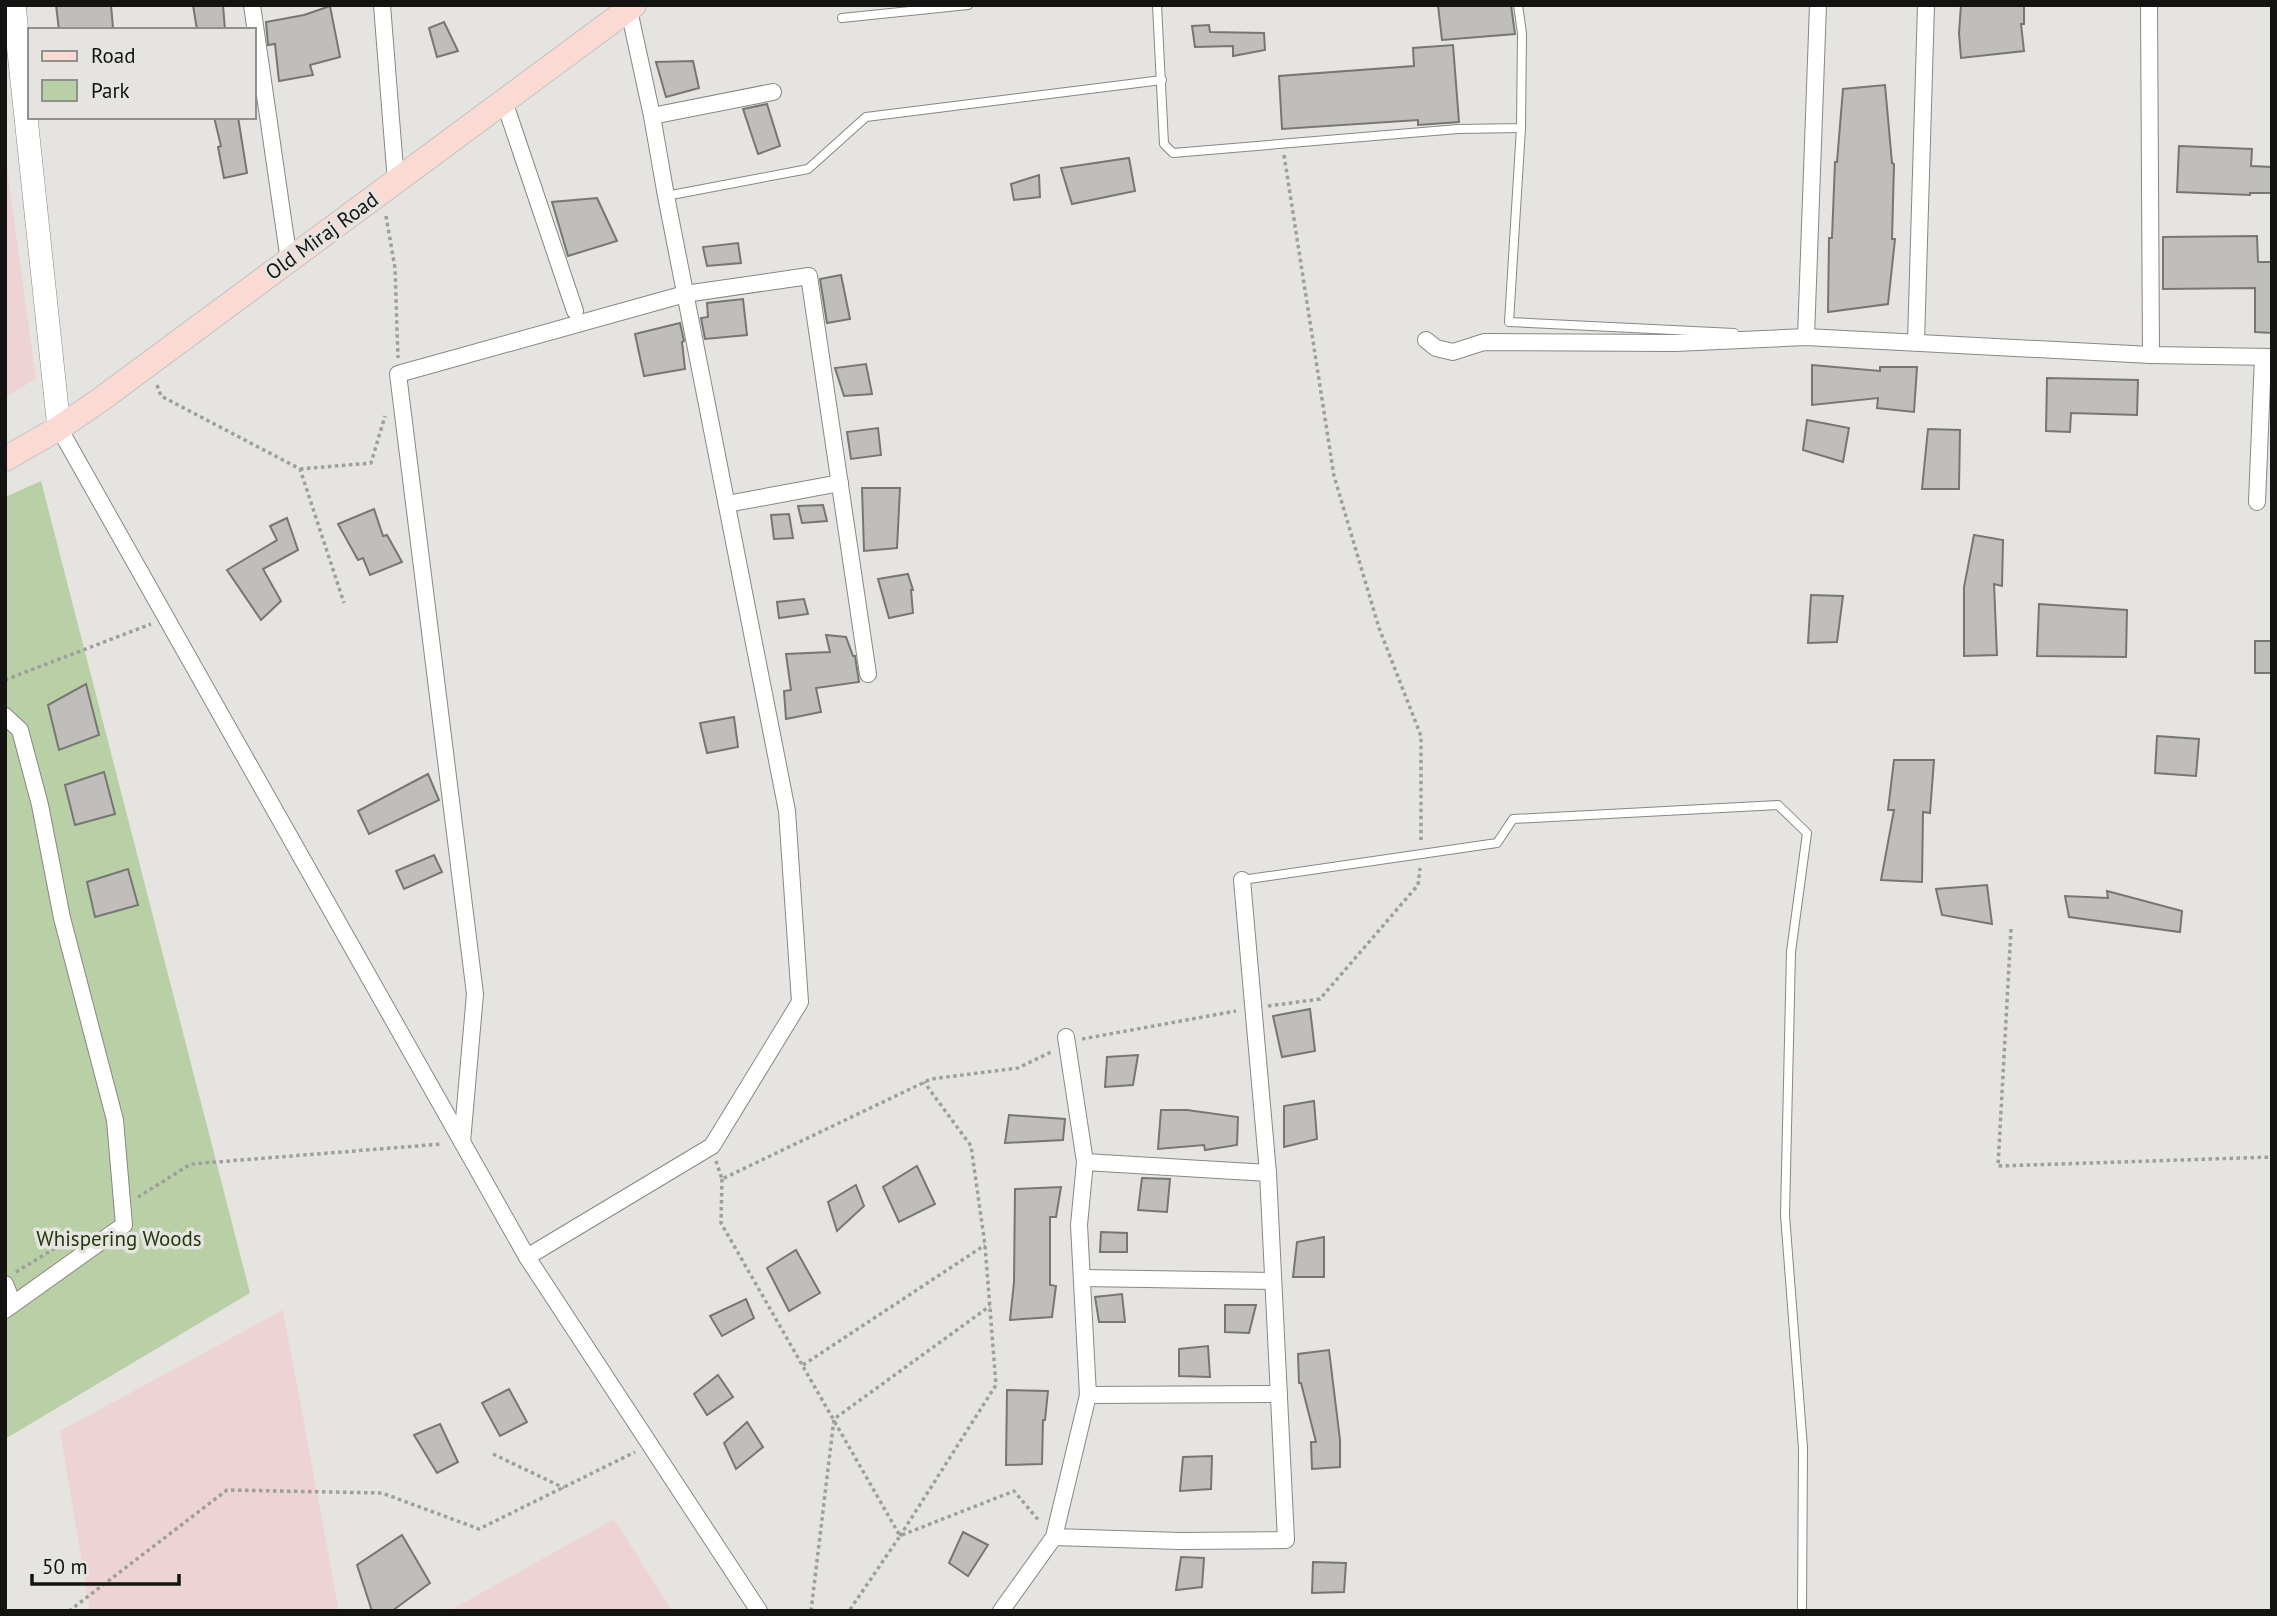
<svg xmlns="http://www.w3.org/2000/svg" width="2277" height="1616" viewBox="0 0 2277 1616" font-family="'PT Sans',sans-serif">
<style>
.industrial{fill:#eed3d4}
.green{fill:#b9d0a6}
.building{fill:#bfbeba;stroke:#777673;stroke-width:2}
.lines{fill:none;stroke-linecap:round;stroke-linejoin:round}
.lane-casing{stroke:#888783;stroke-width:10}
.street-casing{stroke:#888783;stroke-width:18}
.secondary-casing{stroke:#888783;stroke-width:24}
.primary-casing{stroke:#c2c2c1;stroke-width:26}
.path{stroke:#9e9e9b;stroke-width:3.5;stroke-dasharray:3.5 3.5;stroke-linecap:butt}
.lane{stroke:#fff;stroke-width:8}
.street{stroke:#fff;stroke-width:16}
.secondary{stroke:#fff;stroke-width:23}
.primary{stroke:#fadad3;stroke-width:24}
.labels{text-anchor:middle;stroke-width:7;stroke-linejoin:round;paint-order:stroke}
.street-label{font-size:21px;fill:#131312;stroke:#e5e4e1}
.park-label{font-size:21px;fill:#23380b;stroke:#e5e4e1}
</style>
<rect width="100%" height="100%" fill="#e5e4e1"/>
<g class="industrial">
<polygon points="5,154 36,379 5,397"/>
<polygon points="283,1310 339,1611 90,1611 60,1431"/>
<polygon points="614,1519 672,1611 449,1611"/>
</g>
<polygon class="green" points="41,481 250,1293 5,1439 5,497"/>
<g class="building">
<polygon points="56,5 111,5 113,28 59,30"/>
<polygon points="193,5 223,5 225,30 197,30"/>
<polygon points="1438,5 1511,5 1515,34 1442,40"/>
<polygon points="1961,5 2024,5 2024,24 2021,24 2024,51 1961,58 1959,33"/>
<polygon points="330,6 340,57 310,65 313,75 279,81 275,44 268,45 266,22 304,15"/>
<polygon points="444,22 458,51 437,57 429,28"/>
<polygon points="1209,25 1210,32 1264,33 1265,50 1233,56 1233,46 1195,47 1192,26"/>
<polygon points="1453,45 1459,122 1418,125 1418,120 1282,129 1279,76 1414,66 1413,48"/>
<polygon points="693,61 699,88 666,97 656,62"/>
<polygon points="1885,85 1892,163 1894,164 1892,239 1895,239 1888,304 1828,312 1829,238 1832,238 1835,162 1837,162 1843,89"/>
<polygon points="767,104 780,146 758,154 743,109"/>
<polygon points="214,117 238,117 247,173 224,178 218,147 221,146"/>
<polygon points="2179,146 2252,149 2251,166 2272,167 2272,193 2250,193 2250,195 2177,192"/>
<polygon points="1129,158 1135,191 1072,204 1061,168"/>
<polygon points="1039,175 1040,197 1014,200 1011,184"/>
<polygon points="597,198 617,241 568,256 552,202"/>
<polygon points="2257,236 2258,262 2272,262 2272,333 2255,332 2255,288 2163,289 2163,237"/>
<polygon points="738,243 741,263 707,266 703,247"/>
<polygon points="841,275 850,319 827,323 820,279"/>
<polygon points="743,299 747,335 705,339 701,318 708,317 707,303"/>
<polygon points="680,323 684,341 682,342 685,369 644,376 635,334"/>
<polygon points="866,364 872,394 844,396 835,368"/>
<polygon points="1812,365 1880,371 1880,367 1917,367 1914,412 1877,408 1878,398 1812,405"/>
<polygon points="2047,378 2138,380 2137,415 2071,413 2070,432 2046,431"/>
<polygon points="1807,420 1849,428 1843,462 1803,450"/>
<polygon points="878,428 881,455 851,459 847,432"/>
<polygon points="1928,429 1960,430 1959,489 1922,489"/>
<polygon points="862,488 900,488 897,548 864,551"/>
<polygon points="823,505 827,521 802,523 798,506"/>
<polygon points="374,509 383,536 387,535 402,562 370,575 363,558 358,560 338,524"/>
<polygon points="789,514 793,538 774,539 771,515"/>
<polygon points="287,518 298,550 263,569 281,601 261,620 227,570 277,540 270,526"/>
<polygon points="1974,535 2003,540 2002,586 1994,584 1997,655 1964,656 1964,587"/>
<polygon points="908,574 913,590 911,590 913,613 889,618 878,579"/>
<polygon points="1811,595 1843,596 1837,642 1808,643"/>
<polygon points="804,599 808,614 779,618 777,602"/>
<polygon points="2039,604 2127,610 2126,657 2037,656"/>
<polygon points="826,635 846,637 853,656 855,656 859,682 816,688 821,712 786,719 784,691 791,690 786,654 830,652"/>
<rect x="2255" y="641" width="17" height="32"/>
<polygon points="86,684 99,735 59,750 48,705"/>
<polygon points="734,717 738,747 707,753 700,723"/>
<polygon points="2157,736 2199,739 2196,776 2155,773"/>
<polygon points="1894,760 1934,760 1930,813 1923,812 1922,882 1881,880 1894,810 1888,810"/>
<polygon points="104,772 115,814 75,825 65,785"/>
<polygon points="428,774 439,800 369,834 358,811"/>
<polygon points="434,855 442,872 404,889 396,871"/>
<polygon points="128,869 138,905 95,917 87,882"/>
<polygon points="1987,885 1992,924 1942,915 1936,889"/>
<polygon points="2107,891 2182,911 2180,932 2069,917 2065,896 2108,898"/>
<polygon points="1310,1009 1315,1051 1282,1057 1273,1016"/>
<polygon points="1138,1055 1133,1085 1105,1087 1107,1057"/>
<polygon points="1314,1101 1317,1139 1284,1147 1284,1106"/>
<polygon points="1161,1110 1187,1110 1238,1117 1237,1145 1205,1150 1204,1145 1158,1149"/>
<polygon points="1009,1115 1065,1119 1063,1140 1005,1143"/>
<polygon points="917,1166 935,1204 899,1222 883,1187"/>
<polygon points="1142,1178 1170,1179 1167,1212 1138,1210"/>
<polygon points="856,1185 864,1206 837,1231 828,1202"/>
<polygon points="1061,1187 1056,1217 1050,1217 1050,1285 1056,1286 1052,1317 1010,1320 1014,1282 1015,1189"/>
<polygon points="1101,1232 1127,1233 1127,1252 1100,1252"/>
<polygon points="1324,1237 1324,1277 1293,1277 1297,1242"/>
<polygon points="796,1250 820,1293 789,1311 767,1268"/>
<polygon points="1122,1294 1125,1322 1099,1322 1095,1297"/>
<polygon points="746,1299 754,1318 722,1336 710,1316"/>
<polygon points="1225,1305 1256,1305 1249,1333 1225,1332"/>
<polygon points="1208,1346 1210,1377 1179,1376 1179,1349"/>
<polygon points="1329,1350 1340,1440 1340,1467 1312,1469 1311,1442 1316,1442 1301,1383 1299,1383 1298,1354"/>
<polygon points="718,1375 733,1397 707,1415 694,1394"/>
<polygon points="509,1389 527,1422 500,1436 482,1403"/>
<polygon points="1007,1390 1048,1391 1045,1420 1043,1420 1042,1464 1006,1465"/>
<polygon points="747,1422 763,1447 736,1469 724,1443"/>
<polygon points="440,1424 458,1462 437,1473 414,1435"/>
<polygon points="1212,1456 1211,1489 1180,1491 1183,1457"/>
<polygon points="963,1532 988,1545 968,1576 949,1563"/>
<polygon points="402,1535 430,1583 392,1611 372,1611 357,1565"/>
<polygon points="1181,1557 1204,1558 1202,1587 1176,1590"/>
<polygon points="1313,1562 1346,1563 1344,1592 1312,1593"/>
</g>
<g class="lines">
<defs>
<g id="lane">
<polyline points="1157,5 1164,144 1173,153 1458,129 1521,128 1522,33 1518,5"/>
<polyline points="842,18 968,5"/>
<polyline points="1521,128 1509,322 1734,333"/>
<polyline points="666,196 808,169 866,117 1162,80"/>
<polyline points="1242,880 1497,843 1513,819 1778,805 1807,833 1791,952 1785,1215 1803,1448 1802,1611"/>
</g>
<g id="street">
<polyline points="252,5 289,261"/>
<polyline points="382,5 396,182"/>
<polyline points="2149,5 2151,355 2272,357"/>
<polyline points="504,101 575,311"/>
<polyline points="652,116 773,92"/>
<polyline points="1806,337 1818,5"/>
<polyline points="1426,340 1436,348 1453,352 1484,342 1675,343 1806,337 2151,355"/>
<polyline points="1916,342 1926,5"/>
<polyline points="59,428 527,1257 759,1611"/>
<polyline points="2257,502 2263,357"/>
<polyline points="727,504 840,483"/>
<polyline points="5,716 20,730 40,805 62,918 115,1120 124,1225 5,1310"/>
<polyline points="1242,880 1268,1173"/>
<polyline points="1066,1037 1085,1162"/>
<polyline points="462,1142 475,994 398,374 685,294 809,276 868,674"/>
<polyline points="527,1257 712,1146 800,1002 787,811 666,196 652,116 629,10"/>
<polyline points="1082,1278 1273,1281"/>
<polyline points="5,1284 13,1304"/>
<polyline points="1088,1395 1279,1394"/>
<polyline points="1001,1611 1054,1537 1088,1395 1079,1225 1085,1162 1268,1173 1286,1540 1180,1541 1054,1537"/>
</g>
<polyline id="secondary" points="14,5 59,428"/>
<polyline id="primary" points="5,459 59,428 100,400 634,5"/>
</defs>
<use href="#lane" class="lane-casing"/>
<use href="#street" class="street-casing"/>
<use href="#secondary" class="secondary-casing"/>
<use href="#primary" class="primary-casing"/>
<g class="path">
<polyline points="1284,155 1334,476 1379,628 1421,736 1421,840"/>
<polyline points="386,216 395,268 398,358"/>
<polyline points="157,385 161,396 300,469 344,603"/>
<polyline points="300,469 371,463 385,416"/>
<polyline points="5,680 151,624"/>
<polyline points="2011,929 1998,1166 2272,1157"/>
<polyline points="1268,1006 1320,999 1418,885 1420,868"/>
<polyline points="1082,1039 1236,1011"/>
<polyline points="716,1161 722,1179 931,1079 1018,1068 1051,1052"/>
<polyline points="722,1179 721,1223 900,1536 849,1611"/>
<polyline points="138,1197 191,1164 442,1144"/>
<polyline points="16,1272 75,1236"/>
<polyline points="803,1365 985,1245"/>
<polyline points="493,1454 564,1488"/>
<polyline points="902,1535 1014,1491 1040,1522"/>
<polyline points="900,1536 996,1385 985,1245 971,1146 924,1082"/>
<polyline points="69,1611 227,1490 382,1493 479,1529 635,1452"/>
<polyline points="811,1611 834,1419 990,1306"/>
</g>
<use href="#lane" class="lane"/>
<use href="#street" class="street"/>
<use href="#secondary" class="secondary"/>
<use href="#primary" class="primary"/>
</g>
<g class="labels">
<g class="street-label">
<text transform="translate(322 236) rotate(-36)" y="7">Old Miraj Road</text>
</g>
<g class="park-label">
<text x="119" y="1246">Whispering Woods</text>
</g>
</g>
<rect width="2277" height="1616" fill="none" stroke="#131312" stroke-width="14"/>
<rect x="28" y="28" width="228" height="91" fill="#e5e4e1" stroke="#91908e" stroke-width="2"/>
<rect x="42" y="51" width="35" height="10" fill="#fadad3" stroke="#91908e" stroke-width="2"/>
<text x="91" y="63" font-size="21" fill="#131312">Road</text>
<rect x="42" y="80" width="35" height="21" fill="#b9d0a6" stroke="#91908e" stroke-width="2"/>
<text x="91" y="98" font-size="21" fill="#131312">Park</text>
<path d="M32 1574v10h147v-10" fill="none" stroke="#131312" stroke-width="3.5"/>
<text x="42" y="1574" font-size="21" fill="#131312" stroke="#e5e4e1" stroke-width="5" paint-order="stroke">50 m</text>
</svg>
